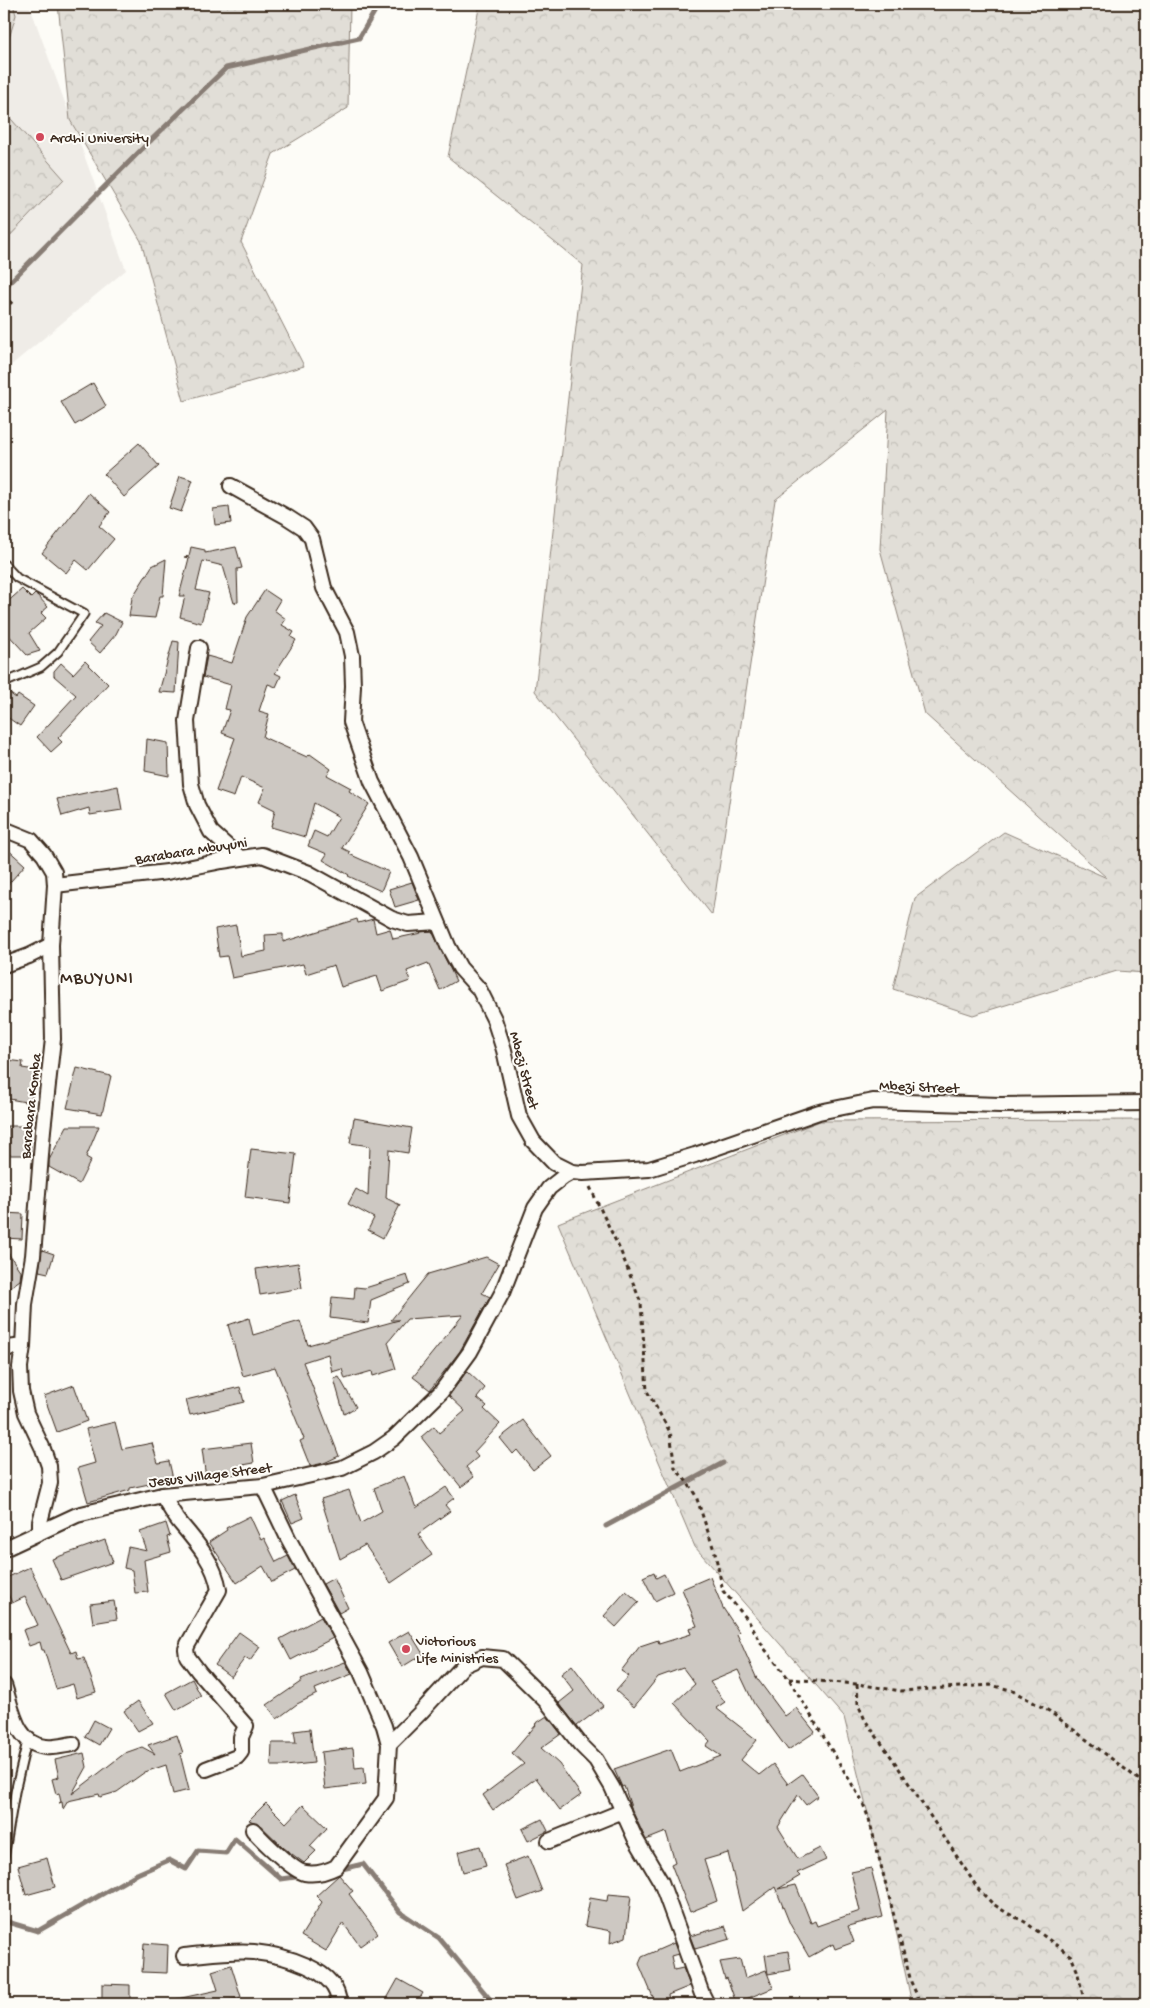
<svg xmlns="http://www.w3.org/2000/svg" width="1150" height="2008" viewBox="0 0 1150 2008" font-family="'Gochi Hand',sans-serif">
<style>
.built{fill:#efece7}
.forest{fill:url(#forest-crowns);stroke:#8e847a}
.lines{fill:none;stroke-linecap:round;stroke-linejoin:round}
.stream{stroke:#887d74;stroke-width:5}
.building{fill:#cdc8c2;stroke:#3b2a1e}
.service-casing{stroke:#3b2a1e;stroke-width:11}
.minor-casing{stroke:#3b2a1e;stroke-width:18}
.path{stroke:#3b2a1e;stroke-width:3;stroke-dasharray:4 4;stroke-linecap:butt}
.service{stroke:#fdfcf7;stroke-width:7}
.minor{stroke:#fdfcf7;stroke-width:14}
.poi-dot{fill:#d1495b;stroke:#fdfcf7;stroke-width:2}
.labels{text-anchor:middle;stroke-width:4;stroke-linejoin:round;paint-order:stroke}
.poi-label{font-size:15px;fill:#3b2a1e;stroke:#fdfcf7;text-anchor:start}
.street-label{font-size:15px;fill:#3b2a1e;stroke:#fdfcf7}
.quarter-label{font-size:18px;letter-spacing:1px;fill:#3b2a1e;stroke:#fdfcf7}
</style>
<defs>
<pattern id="forest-crowns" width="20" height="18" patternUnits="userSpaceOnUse" patternTransform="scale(1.25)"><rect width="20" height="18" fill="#e1ded7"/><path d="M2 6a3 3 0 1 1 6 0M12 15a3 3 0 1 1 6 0" fill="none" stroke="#c2bfb8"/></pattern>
</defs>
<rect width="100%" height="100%" fill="#fdfcf7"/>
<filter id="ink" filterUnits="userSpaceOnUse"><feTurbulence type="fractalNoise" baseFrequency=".02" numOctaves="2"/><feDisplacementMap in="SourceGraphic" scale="10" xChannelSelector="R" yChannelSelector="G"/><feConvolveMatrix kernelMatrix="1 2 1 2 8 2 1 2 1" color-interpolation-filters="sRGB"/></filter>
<g filter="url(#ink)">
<polygon class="built" points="4,4 29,4 126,270 4,371"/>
<g class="forest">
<polygon points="4,4 13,4 16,15 4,55"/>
<polygon points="58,4 350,4 348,108 273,154 241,242 304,366 184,401 141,241 70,120"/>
<polygon points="480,4 1146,4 1146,973 1117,971 973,1015 893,989 915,898 1004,832 1107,878 925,714 880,549 888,410 775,500 712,915 535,691 583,265 448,157"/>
<polygon points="4,111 64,179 4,242"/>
<polygon points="1146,1120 1146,2004 912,2004 890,1903 844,1717 695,1547 558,1223 820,1121"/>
</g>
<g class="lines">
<g class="stream">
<polyline points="4,288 145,146 226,68 359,38 379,4"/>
<polyline points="606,1526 723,1463"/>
<polyline points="338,1870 363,1864 400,1912 439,1938 494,2004"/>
<polyline points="4,1921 38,1931 137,1874 169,1860 186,1869 198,1851 226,1853 235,1839 281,1879 303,1876"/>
</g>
</g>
<g class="building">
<polygon points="93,383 106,406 75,425 61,402"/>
<polygon points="139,443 159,466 124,497 104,474"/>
<polygon points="180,476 193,480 181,512 169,508"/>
<polygon points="89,493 110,512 99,526 114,539 88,570 76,560 66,573 42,553"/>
<polygon points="229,507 231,523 215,525 213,509"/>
<polygon points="191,547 205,550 205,553 236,547 242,568 237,569 238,602 234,603 223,566 203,561 196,590 209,593 201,623 180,617 185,596 179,596 189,558 184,557 189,556"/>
<polygon points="166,559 163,596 160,596 155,618 129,616 132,598 152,566"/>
<polygon points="22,589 31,598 35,594 37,595 48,607 41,613 46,618 29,633 40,651 27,655 4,630 4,605"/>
<polygon points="265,590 280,600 274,610 286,619 282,625 294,632 291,637 296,640 275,673 281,676 276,687 268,684 259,711 269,714 263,737 307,757 310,754 331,769 327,775 351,788 349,791 369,804 342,848 350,852 349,854 389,872 381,891 348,876 349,875 323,860 327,854 308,846 314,831 327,837 339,817 314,803 305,837 271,827 275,810 259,802 265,788 241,777 234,797 216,791 235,738 222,733 230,710 225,709 231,685 203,677 207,656 232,663 247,617"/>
<polygon points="104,613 122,622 116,634 100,653 88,642 101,626 95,623"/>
<polygon points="173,641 179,642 176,693 159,692"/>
<polygon points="85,661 108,684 58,738 62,742 51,752 37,737 76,695 54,676 54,671 61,663 73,674"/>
<polygon points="4,689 16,698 18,695 34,706 20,726 4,715"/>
<polygon points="147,739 168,743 169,776 145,771"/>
<polygon points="118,786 122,810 90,815 89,808 62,816 57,799"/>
<polygon points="4,846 25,865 4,889"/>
<polygon points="412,882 419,900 395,907 389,889"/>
<polygon points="357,919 358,923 373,919 376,933 390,929 393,939 421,933 420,932 432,931 456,981 440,990 428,963 407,971 410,981 382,991 377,976 341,987 334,965 306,974 303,964 232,978 227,956 219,957 215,929 236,925 241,956 266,951 265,935 283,934 283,942"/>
<polygon points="7,1060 23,1062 22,1068 36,1070 31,1103 4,1098 4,1067"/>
<polygon points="77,1068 111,1076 102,1114 67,1108"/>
<polygon points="354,1118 412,1128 408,1153 389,1150 386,1198 400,1205 383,1238 368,1230 374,1218 348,1204 356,1189 368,1196 370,1146 350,1143"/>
<polygon points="7,1126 30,1126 31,1155 7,1155"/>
<polygon points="67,1126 99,1126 86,1157 91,1160 79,1184 49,1167 49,1160"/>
<polygon points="251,1149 296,1154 290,1203 245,1197"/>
<polygon points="4,1213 23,1214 22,1239 4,1238"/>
<polygon points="4,1247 21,1272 20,1280 9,1288 4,1281"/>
<polygon points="42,1250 54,1254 48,1273 39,1271"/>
<polygon points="486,1257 499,1264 482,1293 490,1297 460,1351 430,1390 413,1377 463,1315 407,1319 388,1342 396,1369 373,1376 372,1371 345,1379 342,1369 332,1372 328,1354 303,1362 339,1456 324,1463 310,1466 300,1441 304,1439 275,1367 243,1376 228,1325 249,1318 253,1335 300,1321 308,1345 399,1320 391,1320 428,1274"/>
<polygon points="298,1263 302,1288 260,1295 256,1269"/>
<polygon points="407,1275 410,1284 371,1300 368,1323 330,1318 332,1297 354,1299 355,1287 365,1288"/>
<polygon points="467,1371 485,1388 477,1398 487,1406 484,1409 500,1424 474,1452 478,1457 466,1467 474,1477 461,1487 421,1437 434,1426 439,1433 465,1411 449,1396"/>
<polygon points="339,1377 356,1407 344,1414 334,1379"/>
<polygon points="74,1385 87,1421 57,1432 44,1396"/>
<polygon points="240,1387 244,1402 190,1415 186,1400"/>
<polygon points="523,1420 551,1456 533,1470 517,1450 513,1454 500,1438"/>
<polygon points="115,1422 122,1449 152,1443 158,1463 169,1461 173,1479 130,1488 130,1490 88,1502 78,1468 95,1463 86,1429"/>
<polygon points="251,1443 254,1463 243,1465 244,1473 206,1478 202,1449"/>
<polygon points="404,1476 416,1508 446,1487 454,1498 445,1505 450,1511 418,1534 432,1555 391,1583 365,1545 340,1559 321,1499 349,1490 361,1523 382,1511 374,1488"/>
<polygon points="295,1495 304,1518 292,1523 282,1501"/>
<polygon points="250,1516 261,1540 264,1538 276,1562 288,1556 295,1570 272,1582 263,1566 237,1583 209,1542 227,1530 226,1528"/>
<polygon points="166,1523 170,1536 167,1537 171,1552 144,1560 148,1592 135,1593 132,1570 124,1568 128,1547 147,1551 140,1532"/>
<polygon points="105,1540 113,1562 61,1580 52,1559"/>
<polygon points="30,1567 71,1653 76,1651 78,1659 84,1658 96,1692 77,1698 73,1684 56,1689 44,1650 42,1650 40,1642 29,1646 23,1630 38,1625 25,1597 12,1603 4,1585 4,1579"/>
<polygon points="654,1572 656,1578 664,1574 673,1592 655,1601 643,1577"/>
<polygon points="710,1577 723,1608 739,1632 737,1634 756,1677 785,1716 796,1708 815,1732 788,1750 754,1704 738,1670 710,1682 725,1702 716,1708 757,1740 741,1760 759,1775 773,1764 788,1784 802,1774 818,1796 806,1805 798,1795 778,1827 798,1859 820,1848 826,1860 797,1873 800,1876 778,1889 796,1885 811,1923 815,1921 817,1926 860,1911 851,1872 871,1868 883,1917 848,1926 854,1942 835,1949 833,1944 809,1957 790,1924 775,1887 742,1911 728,1853 704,1860 717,1901 690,1912 671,1864 675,1862 666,1832 646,1840 632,1810 624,1786 622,1787 614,1769 671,1749 680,1772 721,1756 706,1746 710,1741 674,1703 695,1684 683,1668 658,1677 634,1707 616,1691 629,1676 621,1671 640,1646 658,1640 659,1644 691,1634 689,1628 697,1626 682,1589"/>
<polygon points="334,1578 348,1608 339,1613 323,1584"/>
<polygon points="626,1591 639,1602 616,1627 604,1616"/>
<polygon points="114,1601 117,1619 93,1623 90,1604"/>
<polygon points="321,1617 333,1638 291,1660 280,1639"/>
<polygon points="409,1631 423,1654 402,1667 388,1643"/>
<polygon points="239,1632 260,1647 250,1661 245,1658 231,1677 215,1665"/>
<polygon points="345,1662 352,1674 315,1689 317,1694 297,1704 277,1719 267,1705 302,1681 301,1679"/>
<polygon points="572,1665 603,1706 577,1726 559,1703 574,1691 561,1674"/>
<polygon points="192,1679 201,1696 176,1710 166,1693"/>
<polygon points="138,1701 153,1723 138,1731 124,1711"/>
<polygon points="547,1716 561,1734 541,1748 559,1764 581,1795 560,1810 536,1778 493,1810 483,1795 524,1764 512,1753 536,1725 535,1724"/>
<polygon points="94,1720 109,1728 99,1745 85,1737"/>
<polygon points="310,1729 314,1763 285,1766 271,1766 272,1743 296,1743 294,1731"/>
<polygon points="177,1735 183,1753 180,1754 189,1790 173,1794 166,1765 145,1772 117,1792 100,1797 99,1794 68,1801 63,1809 62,1802 59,1803 61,1802 59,1793 56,1794 52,1779 59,1777 55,1760 84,1753 87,1767 72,1794 125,1753 142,1747 155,1754 148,1745"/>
<polygon points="353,1748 355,1768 364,1767 366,1784 325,1789 321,1752"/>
<polygon points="266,1803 286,1823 303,1805 327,1828 310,1846 316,1851 304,1863 284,1848 259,1824 249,1820"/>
<polygon points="542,1819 548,1831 528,1841 522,1829"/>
<polygon points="480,1846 486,1866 463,1872 458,1852"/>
<polygon points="528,1856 542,1891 518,1900 504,1865"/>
<polygon points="47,1858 55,1887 26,1895 18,1866"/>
<polygon points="339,1875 353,1891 349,1894 378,1933 360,1946 343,1923 326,1951 301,1936 322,1902 316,1896"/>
<polygon points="608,1894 631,1896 626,1937 610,1943 611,1931 585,1926 590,1898 607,1901"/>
<polygon points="725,1926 730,1939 695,1949 690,1936"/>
<polygon points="144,1943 168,1945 167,1973 142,1972"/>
<polygon points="674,1943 678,1954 671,1956 674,1970 683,1968 690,1986 668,1995 669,1999 656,2004 639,1964 642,1957"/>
<polygon points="788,1951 791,1970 768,1974 765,1955"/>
<polygon points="740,1959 745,1978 766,1970 773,1988 736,2003 727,1978 725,1979 720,1962"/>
<polygon points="231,1965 241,1997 216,2004 178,2004 177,1999 218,1990 212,1971"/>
<polygon points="398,1979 423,1993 416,2004 384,2004"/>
<polygon points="102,1984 130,1985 130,2004 102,2004"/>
</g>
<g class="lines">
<defs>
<g id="service">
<polyline points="4,564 17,578 84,614 58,652 41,667 4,683"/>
<polyline points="4,1858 15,1792 27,1741"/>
</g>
<g id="minor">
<polyline points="231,486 287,517 304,528 312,539 324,588 347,632 352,656 353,686 351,722 372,782 411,857 448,946 460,968 479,989 494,1019 504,1050 519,1116 533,1141 554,1163 572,1172 583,1173 649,1169 695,1155 819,1112 873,1101 1000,1105 1146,1103"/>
<polyline points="199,648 187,721 191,784 197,805 211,832 240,858"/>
<polyline points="4,829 31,840 44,855 54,872 55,885 51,945 53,1039 43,1130 33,1256 25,1304 23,1346 20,1367 21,1391 26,1413 43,1449 49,1466 50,1483 40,1522 40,1532"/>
<polyline points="55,885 167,872 222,861 262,855 309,873 392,919 408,924 437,922"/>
<polyline points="4,965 29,956 51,945"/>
<polyline points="4,1345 8,1348 23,1346"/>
<path d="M162,1495C168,1504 174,1516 181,1524C198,1544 215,1564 219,1590L188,1644L186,1649L187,1656L199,1672L246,1726L241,1737V1752L237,1757L206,1769"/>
<polyline points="4,1549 77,1515 162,1495 263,1486 342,1468 374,1452 394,1438 441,1392 470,1352 502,1293 535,1208 549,1188 563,1177 572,1172"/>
<path d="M4,1685C12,1708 16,1745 46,1747C55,1748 65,1745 73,1744"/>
<polyline points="389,1744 421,1712 464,1665 482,1657 503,1659 548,1703 580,1744 596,1760 612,1787 635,1838 661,1882 702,1994 707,2004"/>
<path d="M253,1830C262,1840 293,1871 305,1873C316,1875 326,1872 336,1867L386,1798L389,1744L384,1726L361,1672L288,1538L263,1486"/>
<polyline points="549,1841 623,1811"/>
<path d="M184,1956C207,1954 231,1950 254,1952C282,1955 338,1968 339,2004"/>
</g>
</defs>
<use href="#service" class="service-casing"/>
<use href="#minor" class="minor-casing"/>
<g class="path">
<polyline points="4,295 14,306"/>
<polyline points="590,1187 621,1252 641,1303 647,1391 670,1432 675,1468 687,1482 696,1496 715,1553 723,1591 748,1620 764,1648 789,1679 862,1801 869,1819 911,1982 921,2004"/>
<polyline points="789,1679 857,1684 901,1691 990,1685 1011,1690 1049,1711 1146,1785"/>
<polyline points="857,1684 858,1704 865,1720 894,1761 979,1890 993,1904 1007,1913 1025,1922 1071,1956 1077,1970 1085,2004"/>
</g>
<use href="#service" class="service"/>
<use href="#minor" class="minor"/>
</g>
</g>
<g class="poi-dot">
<circle cx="40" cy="137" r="5"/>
<circle cx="406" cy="1649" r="5"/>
</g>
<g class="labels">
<g class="poi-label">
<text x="50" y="142">Ardhi University</text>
<text x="416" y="1645">Victorious<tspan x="416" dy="17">Life Ministries</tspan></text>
</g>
<g class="street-label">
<text transform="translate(191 850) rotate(-9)" y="5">Barabara Mbuyuni</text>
<text transform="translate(525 1070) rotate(75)" y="5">Mbezi Street</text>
<text transform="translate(919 1086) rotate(2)" y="5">Mbezi Street</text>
<text transform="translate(30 1106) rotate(-84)" y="5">Barabara Komba</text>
<text transform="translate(210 1474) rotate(-7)" y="5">Jesus Village Street</text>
</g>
<g class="quarter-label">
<text x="97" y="983">MBUYUNI</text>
</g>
</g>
<rect width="1150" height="2008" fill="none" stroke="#fdfcf7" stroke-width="20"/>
<rect x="10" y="10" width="1130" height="1988" fill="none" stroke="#3b2a1e" stroke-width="2" filter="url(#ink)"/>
</svg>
